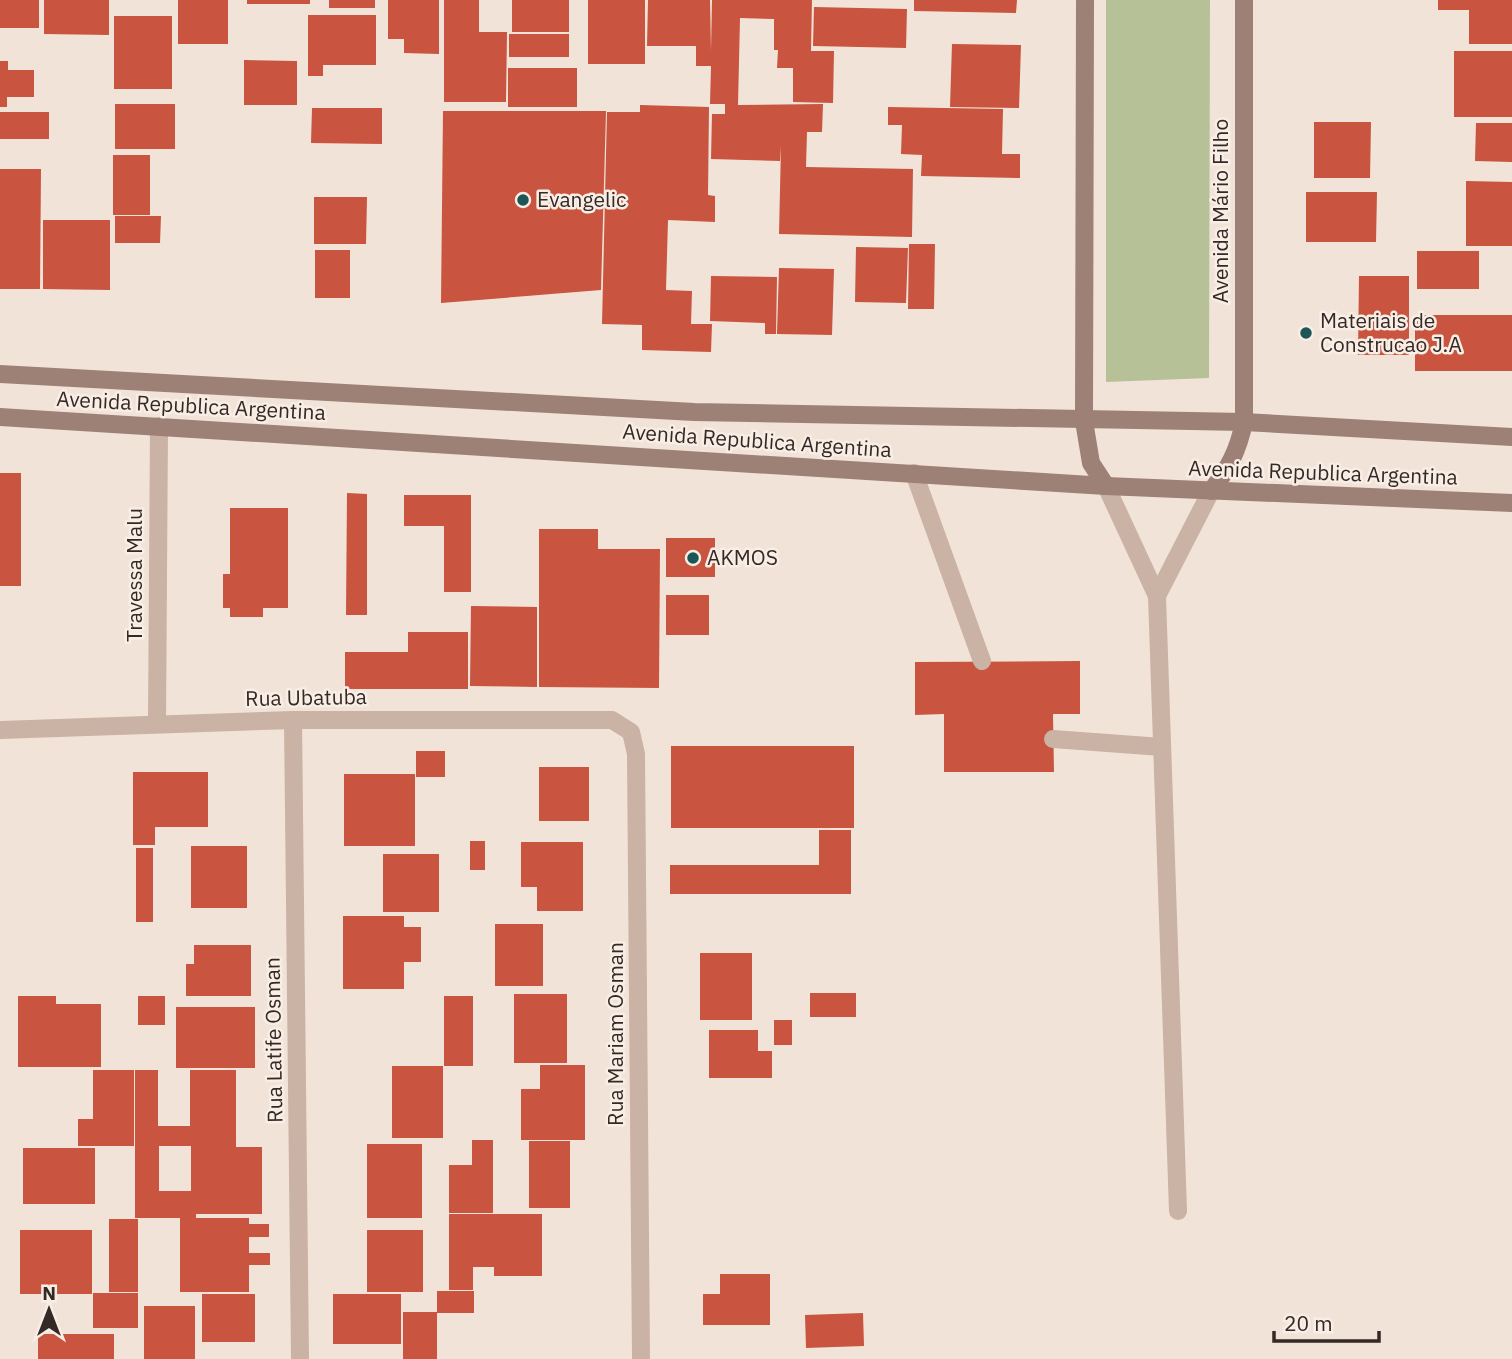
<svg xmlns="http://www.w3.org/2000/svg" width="1512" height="1359" viewBox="0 0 1512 1359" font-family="'IBM Plex Sans',sans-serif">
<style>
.green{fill:#b7c198}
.building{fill:#c9543f;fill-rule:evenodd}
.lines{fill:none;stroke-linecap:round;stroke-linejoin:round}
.lane{stroke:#cab2a4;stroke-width:18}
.street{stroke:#cab2a4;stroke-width:18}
.secondary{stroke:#9d8076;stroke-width:18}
.poi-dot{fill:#1b5756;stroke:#f9eee5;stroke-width:2.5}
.labels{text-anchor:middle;stroke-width:5;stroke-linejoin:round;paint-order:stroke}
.poi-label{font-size:21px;fill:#352926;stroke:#f9eee5;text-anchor:start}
.street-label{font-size:21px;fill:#352926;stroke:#f9eee5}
</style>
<rect width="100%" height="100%" fill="#f2e3d8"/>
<polygon class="green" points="1106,0 1210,0 1209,378 1106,382"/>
<g class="building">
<rect x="0" y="0" width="39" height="28"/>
<polygon points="44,0 109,0 109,35 44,34"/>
<rect x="178" y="0" width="50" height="44"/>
<rect x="247" y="0" width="63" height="4"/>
<rect x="329" y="0" width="46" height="8"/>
<polygon points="388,0 439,0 439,54 404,53 404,39 388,39"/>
<polygon points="444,0 479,0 479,32 507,32 506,102 444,102"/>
<rect x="512" y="0" width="57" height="32"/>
<rect x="588" y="0" width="57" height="64"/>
<polygon points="648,0 710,0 711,51 712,0 812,0 811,51 834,51 833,103 793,102 793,68 777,68 778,50 774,50 774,19 740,18 738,105 823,104 822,132 807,132 806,167 913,169 912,237 779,234 781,146 780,161 711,159 712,114 725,114 725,104 710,104 711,66 696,66 696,46 647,46"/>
<polygon points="914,0 1017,0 1016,13 914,11"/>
<polygon points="1438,0 1512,0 1512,44 1469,44 1469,10 1438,10"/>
<polygon points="814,7 907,9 906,48 813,46"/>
<polygon points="308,15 376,15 376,65 323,65 323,76 308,76"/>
<rect x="114" y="16" width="58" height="73"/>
<rect x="509" y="34" width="60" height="23"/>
<polygon points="952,44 1021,45 1019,108 950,107"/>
<rect x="1454" y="51" width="58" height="66"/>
<polygon points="244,60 297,61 297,105 244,105"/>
<polygon points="0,61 8,61 8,70 34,70 34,97 7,97 7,107 0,107"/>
<rect x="508" y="68" width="69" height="39"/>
<rect x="115" y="104" width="60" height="45"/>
<polygon points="640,105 709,107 708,195 715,196 715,222 668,220 666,290 692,291 691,324 712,324 711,352 642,350 642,325 602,324 607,112 640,112"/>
<polygon points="888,107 1003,109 1002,154 1020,154 1020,178 921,176 922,155 901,154 902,125 888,125"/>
<polygon points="312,108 382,108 382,144 311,143"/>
<polygon points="443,111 606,111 601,290 441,303"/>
<rect x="0" y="112" width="49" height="27"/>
<polygon points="1314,122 1371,122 1370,178 1314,178"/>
<polygon points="1476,123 1512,123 1512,162 1475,161"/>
<rect x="113" y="155" width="37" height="60"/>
<polygon points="0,169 41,169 40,289 0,289"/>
<polygon points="1466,181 1512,182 1512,246 1466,246"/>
<polygon points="1306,192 1377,192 1376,242 1306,242"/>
<polygon points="314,197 367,197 366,244 314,244"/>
<polygon points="115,216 161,216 160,243 115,243"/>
<polygon points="43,220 110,220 110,290 43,289"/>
<polygon points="909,244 935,244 934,309 908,309"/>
<polygon points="856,247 908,248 906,303 855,302"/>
<rect x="315" y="250" width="35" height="48"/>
<rect x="1417" y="251" width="62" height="38"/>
<polygon points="779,268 834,269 832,335 777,334"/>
<polygon points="711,276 777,277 776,334 765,334 765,323 710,321"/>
<polygon points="1359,276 1409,276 1409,355 1358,355"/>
<rect x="1415" y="315" width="97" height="56"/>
<rect x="0" y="473" width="21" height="113"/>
<polygon points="347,493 367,494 367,615 346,615"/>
<polygon points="404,495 471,495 471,592 444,592 444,526 404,526"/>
<polygon points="230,508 288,508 288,608 263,608 263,617 230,617 230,608 223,608 223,574 230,574"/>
<polygon points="539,529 598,529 598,549 660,549 659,688 539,687"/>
<rect x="666" y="538" width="49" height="39"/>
<rect x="666" y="595" width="43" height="40"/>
<polygon points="471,606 537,607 537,687 470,686"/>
<polygon points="408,632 468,632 468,689 345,689 345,652 408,652"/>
<polygon points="1080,661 1080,714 1053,714 1054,772 944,772 944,714 915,715 915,662"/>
<rect x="671" y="746" width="183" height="82"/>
<rect x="416" y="751" width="29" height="26"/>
<rect x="539" y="767" width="50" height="54"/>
<polygon points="133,772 208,772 208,827 155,827 155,845 133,845"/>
<rect x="344" y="774" width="71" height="72"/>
<polygon points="819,830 851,830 851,894 670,894 670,865 819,865"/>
<rect x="470" y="841" width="15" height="29"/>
<polygon points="521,842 583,842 583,911 537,911 537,887 521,887"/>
<rect x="191" y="846" width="56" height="62"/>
<rect x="136" y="848" width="17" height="74"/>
<rect x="383" y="854" width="56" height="58"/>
<polygon points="343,916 404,916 404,927 421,927 421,962 404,962 404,989 343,989"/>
<rect x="495" y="924" width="48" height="62"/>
<polygon points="194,945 251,945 251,996 186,996 186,964 194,964"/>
<rect x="700" y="953" width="52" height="67"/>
<rect x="810" y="993" width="46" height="24"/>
<rect x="514" y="994" width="53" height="69"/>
<polygon points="18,996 56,996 56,1004 101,1004 101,1067 18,1067"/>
<rect x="138" y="996" width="27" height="29"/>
<rect x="444" y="996" width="29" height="70"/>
<rect x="176" y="1007" width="79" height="61"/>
<rect x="774" y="1020" width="18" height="25"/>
<polygon points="709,1030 758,1030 758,1051 772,1051 772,1078 709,1078"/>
<polygon points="540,1065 585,1065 585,1140 521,1140 521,1089 540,1089"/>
<rect x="392" y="1066" width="51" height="72"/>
<polygon points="93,1070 134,1070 134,1146 78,1146 78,1119 93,1119"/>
<path d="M135,1070H158V1126H190V1070H236V1147H262V1214H196V1218H249V1224H269V1237H249V1253H270V1265H249V1292H180V1218H135ZM159,1146H191V1191H159Z"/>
<polygon points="472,1140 493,1140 493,1213 449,1213 449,1165 472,1165"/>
<rect x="529" y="1141" width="41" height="67"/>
<rect x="367" y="1144" width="55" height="74"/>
<rect x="23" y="1148" width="72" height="56"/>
<polygon points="449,1214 542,1214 542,1276 494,1276 494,1267 473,1267 473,1290 449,1290"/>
<rect x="109" y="1219" width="29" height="73"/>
<rect x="20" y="1230" width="72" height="64"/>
<rect x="367" y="1230" width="56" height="62"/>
<polygon points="720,1274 770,1274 770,1325 703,1325 703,1294 720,1294"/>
<polygon points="437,1291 474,1291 474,1313 437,1313 437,1359 403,1359 403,1312 437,1312"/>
<rect x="93" y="1293" width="45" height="35"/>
<rect x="202" y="1294" width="53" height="48"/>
<rect x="333" y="1294" width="68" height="50"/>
<rect x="144" y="1306" width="51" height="53"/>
<polygon points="863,1313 864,1346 806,1348 805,1315"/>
<rect x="38" y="1334" width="76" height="25"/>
</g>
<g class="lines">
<g class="lane">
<polyline points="914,473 982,661"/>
<polyline points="1053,739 1162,747"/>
</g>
<g class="street">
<polyline points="1106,486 1157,596 1178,1211"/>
<polyline points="1157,596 1211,491"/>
<polyline points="293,720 300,1359"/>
<polyline points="157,724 159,426"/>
<polyline points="0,730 293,720 612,720 631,732 636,754 641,1359"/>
</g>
<g class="secondary">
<polyline points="1085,0 1084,421 1091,463 1106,486"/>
<polyline points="0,374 694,412 1244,422 1512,437"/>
<polyline points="0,417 1106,486 1512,503"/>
<path d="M1211,491C1229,468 1238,451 1244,422V0"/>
</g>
</g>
<g class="poi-dot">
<circle cx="523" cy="200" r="7"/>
<circle cx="1306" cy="333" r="7"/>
<circle cx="693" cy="558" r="7"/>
</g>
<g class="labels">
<g class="poi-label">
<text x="537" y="207">Evangelic</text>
<text x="1320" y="328">Materiais de<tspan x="1320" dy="24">Construcao J.A</tspan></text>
<text x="707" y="565">AKMOS</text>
</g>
<g class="street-label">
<text transform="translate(1221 211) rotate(-90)" y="7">Avenida Mário Filho</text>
<text transform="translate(191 406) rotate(3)" y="7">Avenida Republica Argentina</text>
<text transform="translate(757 441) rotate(4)" y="7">Avenida Republica Argentina</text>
<text transform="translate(1323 473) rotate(2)" y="7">Avenida Republica Argentina</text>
<text transform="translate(135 575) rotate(-90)" y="7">Travessa Malu</text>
<text transform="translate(306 698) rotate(-1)" y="7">Rua Ubatuba</text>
<text transform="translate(616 1034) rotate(-90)" y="7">Rua Mariam Osman</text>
<text transform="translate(274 1040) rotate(-91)" y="7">Rua Latife Osman</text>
</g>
</g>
<g transform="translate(49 1310)" stroke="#f9eee5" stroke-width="5" paint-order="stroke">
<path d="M0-5L12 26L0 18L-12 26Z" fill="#352926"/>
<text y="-10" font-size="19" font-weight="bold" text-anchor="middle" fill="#352926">N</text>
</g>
<path d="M1274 1331v10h105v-10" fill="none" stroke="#352926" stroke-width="3.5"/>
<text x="1284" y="1331" font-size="21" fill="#352926" stroke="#f9eee5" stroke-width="5" paint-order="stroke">20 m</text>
</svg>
